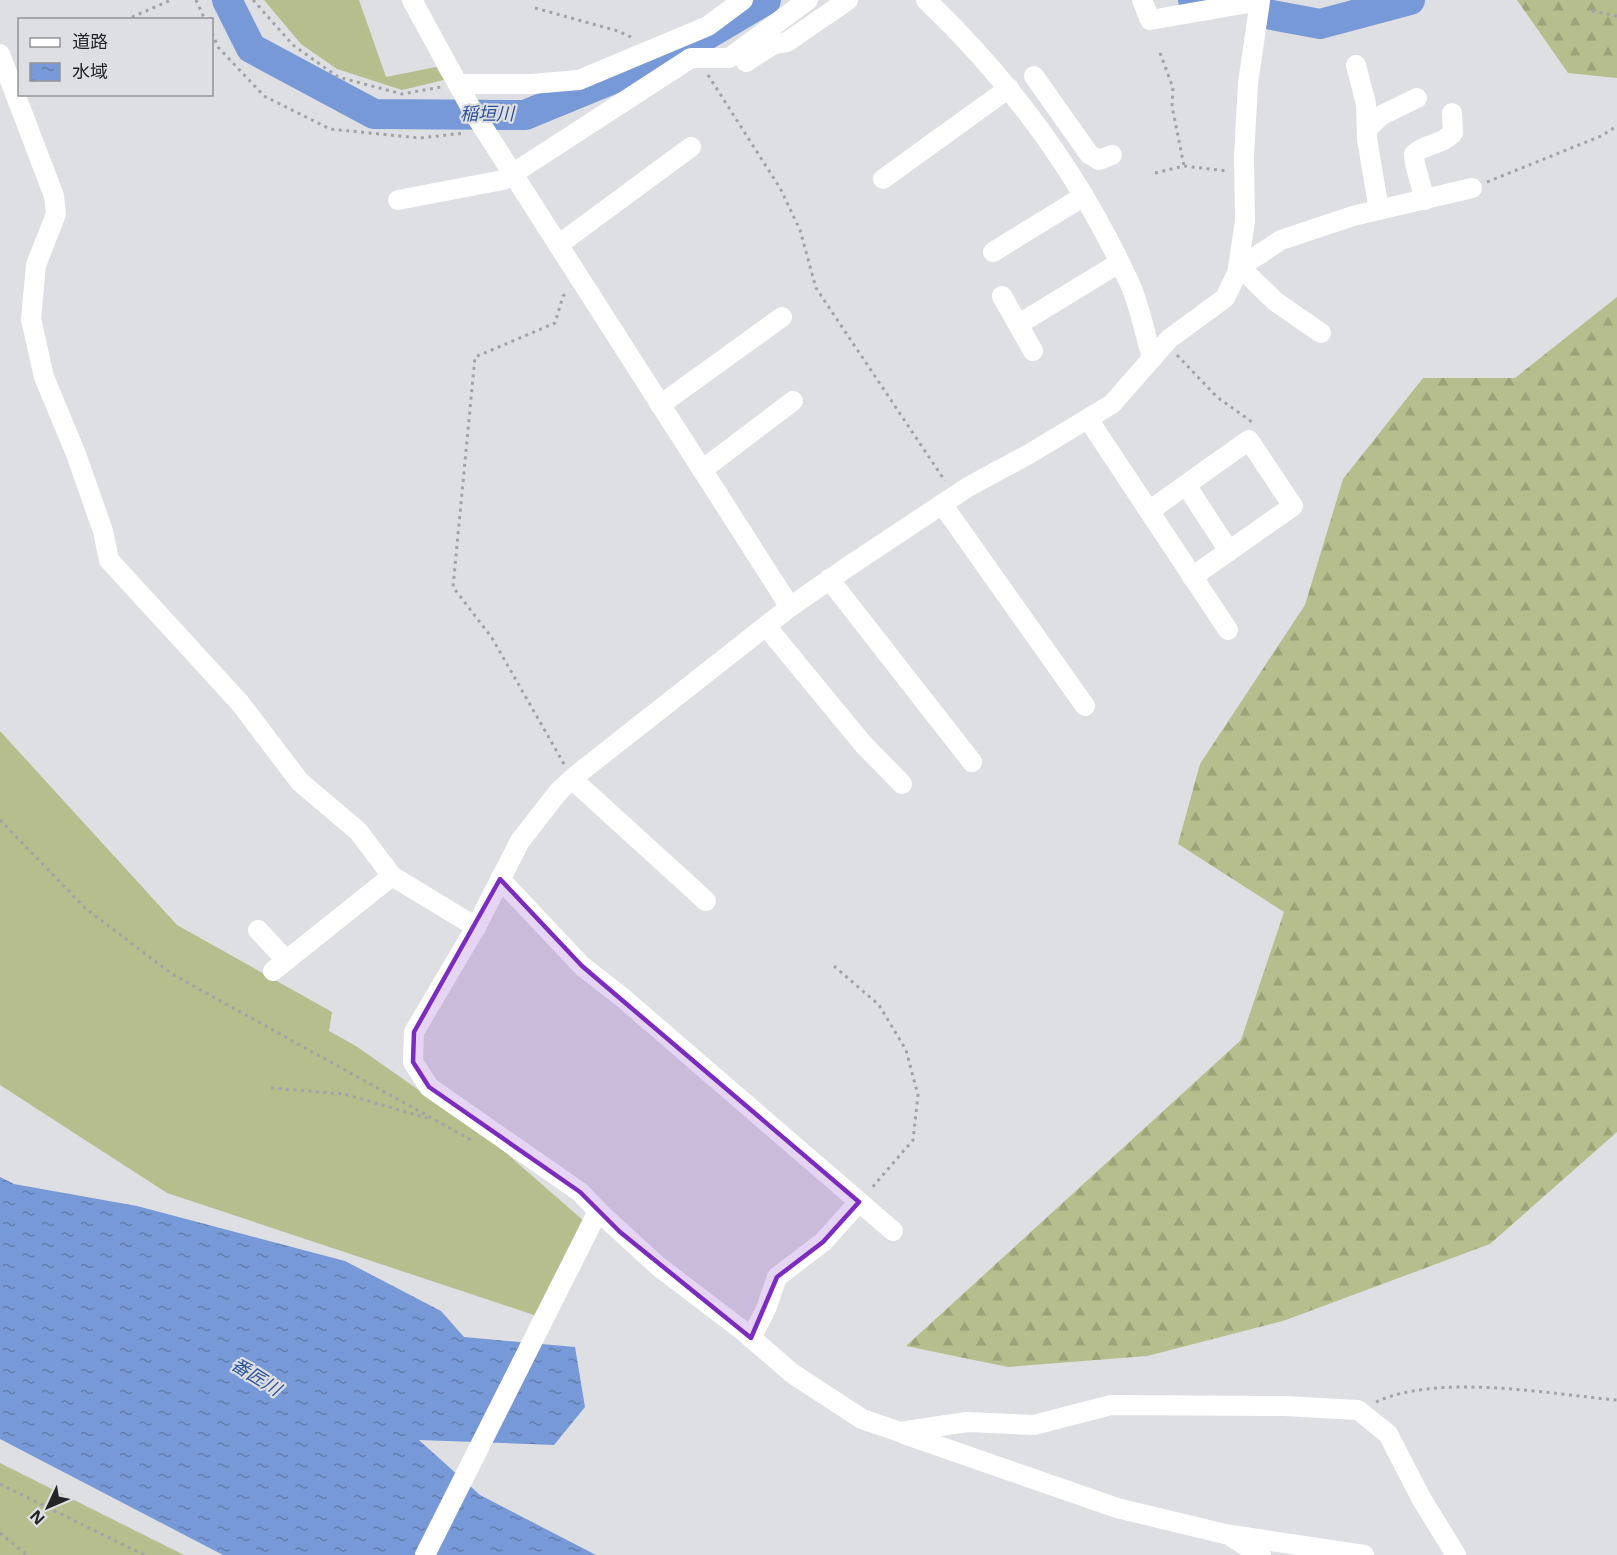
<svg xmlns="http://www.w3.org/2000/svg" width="1617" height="1555" viewBox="0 0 1617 1555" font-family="'Open Sans','Noto Sans JP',sans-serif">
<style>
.grass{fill:#b5be8c}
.forest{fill:url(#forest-firs)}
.water{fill:url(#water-ripples)}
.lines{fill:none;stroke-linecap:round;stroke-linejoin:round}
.river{stroke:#7899d7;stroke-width:30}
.path{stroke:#a2a3a6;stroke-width:3;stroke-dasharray:3 4.5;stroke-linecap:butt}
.minor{stroke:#fff;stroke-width:20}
.marked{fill:#7b2cbf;fill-opacity:0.2;stroke:#7b2cbf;stroke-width:4.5;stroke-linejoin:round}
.labels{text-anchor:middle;stroke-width:4.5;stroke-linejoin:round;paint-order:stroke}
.water-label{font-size:18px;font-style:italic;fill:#2c519c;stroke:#dedfe3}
</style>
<defs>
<pattern id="forest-firs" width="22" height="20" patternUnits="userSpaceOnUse" patternTransform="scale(1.5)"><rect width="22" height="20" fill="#b5be8c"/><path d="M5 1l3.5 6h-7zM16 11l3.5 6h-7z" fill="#9ca379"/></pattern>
<pattern id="water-ripples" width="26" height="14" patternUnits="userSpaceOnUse" patternTransform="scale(1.5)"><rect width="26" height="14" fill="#7899d7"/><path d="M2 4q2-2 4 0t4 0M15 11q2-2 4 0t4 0" fill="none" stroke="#627dae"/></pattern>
</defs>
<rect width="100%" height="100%" fill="#dedfe3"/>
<g class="grass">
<polygon points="264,0 359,0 386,77 436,67 444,80 402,90 337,69 301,44"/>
<polygon points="0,731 177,925 332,1012 329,1031 356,1046 497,1145 585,1222 537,1316 167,1193 0,1085"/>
<polygon points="0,1463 184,1555 0,1555"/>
</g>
<g class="forest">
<polygon points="1517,0 1617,0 1617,78 1568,73"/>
<polygon points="1617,297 1617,1132 1490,1244 1283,1321 1147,1356 1008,1367 906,1346 1241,1040 1284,912 1178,844 1200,764 1305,605 1343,479 1423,378 1515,378"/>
</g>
<polygon class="water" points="0,1177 14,1184 137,1206 345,1261 441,1311 464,1337 575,1347 585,1407 554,1445 419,1440 480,1495 596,1555 223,1555 0,1439"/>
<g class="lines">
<g class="river">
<polyline points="227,0 251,48 374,114 525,115 676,53 766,0"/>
<polyline points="1193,0 1200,1"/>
<polyline points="1272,15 1320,24 1410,0"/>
</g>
<g class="path">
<polyline points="196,0 205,20"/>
<polyline points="253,0 293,45 338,77 402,94 441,87"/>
<polyline points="535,8 618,31 635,39"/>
<polyline points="1592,11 1617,16"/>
<polyline points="125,20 171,0"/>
<polyline points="212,33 218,47 264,96 330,129 420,138 465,133"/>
<polyline points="1160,53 1173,88 1172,106 1184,166"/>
<polyline points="708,75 780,188 800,230 816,288 945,481"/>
<polyline points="1155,173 1184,166 1227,171"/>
<polyline points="1487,182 1601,136 1617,126"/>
<polyline points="1177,355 1217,397 1252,422"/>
<polyline points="564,764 492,638 453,587 475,357 555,323 563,296 568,292"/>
<polyline points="0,820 85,908 172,974 473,1141"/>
<polyline points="834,966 879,1005 906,1050 918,1095 913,1140 870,1190"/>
<polyline points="271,1088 344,1094 430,1119"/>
<path d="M1376,1402C1438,1373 1549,1394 1617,1400"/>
<polyline points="0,1484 144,1555"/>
<polyline points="0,1533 27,1555"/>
</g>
<g class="minor">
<polyline points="412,0 472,110 790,607"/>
<path d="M926,0C1011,81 1081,177 1130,284C1140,307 1145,334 1152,358"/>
<polyline points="1142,0 1150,20 1260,1 1248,83 1244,157 1245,221 1237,274"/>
<polyline points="0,54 54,196 56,214 36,265 31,319 44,377 76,454 103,531 109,560 240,703 300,782 358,831 392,876 476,927"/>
<polyline points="746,62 774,44 787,42 848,0"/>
<polyline points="1356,65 1366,104 1367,139 1379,210"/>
<polyline points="1034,76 1089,154 1099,160 1112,155"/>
<polyline points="458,84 532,84 579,80 708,26 743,0"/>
<polyline points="1368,128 1382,115 1417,98"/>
<polyline points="883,179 1009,88"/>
<polyline points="398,200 503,180 691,58 729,58 808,0"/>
<path d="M1425,200L1415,164L1414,154C1426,143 1442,145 1453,133L1452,113"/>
<polyline points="558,245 691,147"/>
<polyline points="993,252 1084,196"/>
<polyline points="1240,267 1276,302 1321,333"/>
<polyline points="1002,296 1033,351"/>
<polyline points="1019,324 1119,263"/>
<polyline points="660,405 782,317"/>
<polyline points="1088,419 1228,630"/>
<polyline points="702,470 793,401"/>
<polyline points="1186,485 1229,551"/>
<polyline points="942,504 1085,706"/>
<polyline points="1149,511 1249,440 1293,506 1192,577"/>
<polyline points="829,579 972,762"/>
<polyline points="766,626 863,744 902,784"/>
<polyline points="572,779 706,901"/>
<polyline points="500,879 582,966 623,998 893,1231"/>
<polyline points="258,930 286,960"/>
<polyline points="273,971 392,876"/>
<polyline points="598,1211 658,1266 742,1330 793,1374 862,1419 900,1432 967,1422 1034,1425 1111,1405 1284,1406 1358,1410 1388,1434 1421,1498 1456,1555"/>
<polyline points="751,1338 766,1309 777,1277 823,1242 859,1202"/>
<polyline points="904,1434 1117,1508 1225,1534 1364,1555"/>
<polyline points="1233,1538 1261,1555"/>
<polyline points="425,1555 598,1211 580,1192 429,1087 413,1062 414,1032 476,927 520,841 559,791 579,773 790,607 849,566 968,487 1029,454 1112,404 1169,339 1225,298 1240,267 1281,240 1353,216 1472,188"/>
</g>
</g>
<path class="marked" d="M500,879L582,966L859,1202L823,1242L777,1277L751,1338L620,1232L580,1192L429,1087L413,1062L414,1032Z"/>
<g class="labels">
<g class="water-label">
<text x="487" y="120">稲垣川</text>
<text transform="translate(256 1377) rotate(32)" y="6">番匠川</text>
</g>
</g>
<rect x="18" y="18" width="195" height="78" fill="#dedfe3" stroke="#949497" stroke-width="1.5"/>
<rect x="30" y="38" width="30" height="9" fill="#ffffff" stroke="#949497" stroke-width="1.5"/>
<text x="72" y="48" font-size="18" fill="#242426">道路</text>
<rect x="30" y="63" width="30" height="18" fill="url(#water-ripples)" stroke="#949497" stroke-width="1.5"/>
<text x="72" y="78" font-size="18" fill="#242426">水域</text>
<g transform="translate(48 1507) rotate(226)" stroke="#dedfe3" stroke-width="4.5" paint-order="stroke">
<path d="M0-4.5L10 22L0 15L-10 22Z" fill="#242426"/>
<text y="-9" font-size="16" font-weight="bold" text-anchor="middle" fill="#242426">N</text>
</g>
</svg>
